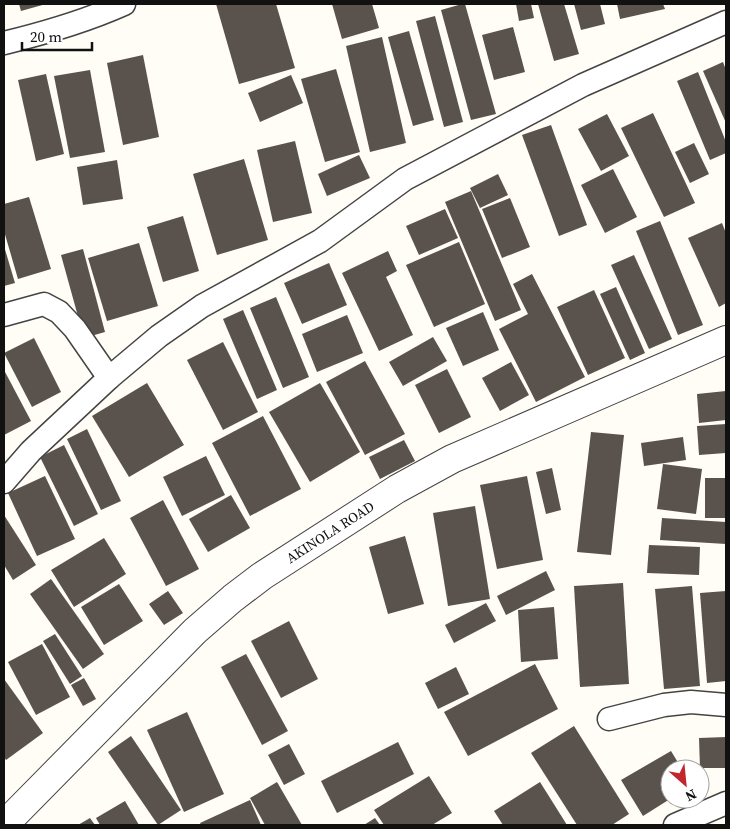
<svg xmlns="http://www.w3.org/2000/svg" width="730" height="829" viewBox="0 0 730 829" font-family="'Source Serif 4',serif">
<style>
.building{fill:#5a524d}
.lines{fill:none;stroke-linecap:round;stroke-linejoin:round}
.minor-casing{stroke:#444;stroke-width:25}
.tertiary-casing{stroke:#444;stroke-width:30}
.minor{stroke:#fff;stroke-width:22}
.tertiary{stroke:#fff;stroke-width:28}
.labels{text-anchor:middle;stroke-width:5;stroke-linejoin:round;paint-order:stroke}
.street-label{font-size:14px;fill:#111;stroke:#fff}
</style>
<rect width="100%" height="100%" fill="#fffdf5"/>
<g class="building">
<polygon points="19,4 46,4 21,11"/>
<polygon points="216,4 276,4 295,68 239,84"/>
<polygon points="332,4 372,4 379,28 342,39"/>
<polygon points="462,4 465,4 496,114 471,120 441,10"/>
<polygon points="516,4 531,4 534,18 519,21"/>
<polygon points="538,4 564,4 579,54 554,61"/>
<polygon points="574,4 600,4 605,24 581,30"/>
<polygon points="617,4 663,4 665,9 620,19"/>
<polygon points="435,16 463,122 444,127 416,21"/>
<polygon points="513,27 525,72 494,80 482,35"/>
<polygon points="409,31 434,120 413,126 388,37"/>
<polygon points="382,37 406,143 370,152 346,46"/>
<polygon points="143,55 159,137 123,145 107,63"/>
<polygon points="723,62 726,70 726,123 703,71"/>
<polygon points="336,69 360,152 325,162 301,79"/>
<polygon points="90,70 105,152 70,158 54,76"/>
<polygon points="698,72 726,142 726,153 710,160 677,81"/>
<polygon points="46,74 64,154 36,161 18,80"/>
<polygon points="291,75 303,103 260,122 248,93"/>
<polygon points="653,113 695,203 664,217 621,128"/>
<polygon points="607,114 629,156 601,171 578,129"/>
<polygon points="551,125 587,225 559,236 522,135"/>
<polygon points="295,141 312,213 273,222 257,150"/>
<polygon points="694,143 709,174 690,183 675,152"/>
<polygon points="359,155 370,178 327,196 318,174"/>
<polygon points="244,159 268,240 217,255 193,174"/>
<polygon points="117,160 123,199 83,205 77,167"/>
<polygon points="613,169 637,217 605,233 581,185"/>
<polygon points="498,174 508,195 480,208 470,188"/>
<polygon points="471,191 521,310 495,321 445,202"/>
<polygon points="29,197 51,269 18,279 4,231 4,204"/>
<polygon points="510,198 530,247 502,258 482,209"/>
<polygon points="445,209 458,238 419,255 406,226"/>
<polygon points="183,216 199,271 163,282 147,227"/>
<polygon points="660,221 703,325 678,335 636,231"/>
<polygon points="722,223 726,233 726,303 719,307 688,238"/>
<polygon points="459,242 485,304 434,327 406,265"/>
<polygon points="139,243 158,306 107,321 88,258"/>
<polygon points="4,246 15,283 4,286"/>
<polygon points="83,249 105,332 84,338 61,255"/>
<polygon points="388,251 397,271 386,277 413,335 379,351 342,273"/>
<polygon points="634,255 672,339 649,349 611,265"/>
<polygon points="329,263 347,305 302,324 284,283"/>
<polygon points="532,274 585,377 536,402 499,329 528,314 513,284"/>
<polygon points="616,287 645,353 630,360 600,294"/>
<polygon points="594,290 625,358 588,375 557,307"/>
<polygon points="276,297 309,377 283,388 250,308"/>
<polygon points="243,310 277,390 257,399 223,319"/>
<polygon points="483,312 499,350 463,366 446,328"/>
<polygon points="347,315 363,353 317,372 302,334"/>
<polygon points="433,337 447,361 403,386 389,362"/>
<polygon points="34,338 61,392 32,407 4,353"/>
<polygon points="223,342 258,412 223,430 187,360"/>
<polygon points="365,361 405,434 365,455 326,382"/>
<polygon points="511,362 529,395 500,411 482,378"/>
<polygon points="447,369 471,417 439,433 415,385"/>
<polygon points="4,370 31,421 4,435"/>
<polygon points="147,383 184,445 129,477 92,416"/>
<polygon points="320,383 360,452 310,482 269,412"/>
<polygon points="726,391 726,420 699,423 697,394"/>
<polygon points="263,416 301,489 250,516 212,443"/>
<polygon points="726,424 726,453 699,455 697,426"/>
<polygon points="87,429 121,501 101,510 67,439"/>
<polygon points="591,432 624,435 611,555 577,552"/>
<polygon points="683,437 686,460 644,466 641,443"/>
<polygon points="404,440 415,461 380,479 369,457"/>
<polygon points="64,445 98,514 74,526 40,457"/>
<polygon points="206,456 225,495 182,516 163,477"/>
<polygon points="663,464 702,469 696,514 657,509"/>
<polygon points="552,468 561,510 546,514 536,472"/>
<polygon points="45,476 75,539 37,556 8,493"/>
<polygon points="527,476 543,560 497,569 480,485"/>
<rect x="705" y="478" width="21" height="40"/>
<polygon points="231,495 250,528 208,552 189,519"/>
<polygon points="163,500 199,569 166,586 130,518"/>
<polygon points="475,506 490,599 448,606 433,513"/>
<polygon points="4,515 36,565 13,580 4,565"/>
<polygon points="662,518 726,522 726,544 660,540"/>
<polygon points="405,536 424,604 388,614 369,547"/>
<polygon points="104,538 126,574 74,607 51,570"/>
<polygon points="649,545 700,547 699,575 647,573"/>
<polygon points="546,571 555,590 506,615 497,596"/>
<polygon points="51,579 104,654 83,669 30,594"/>
<polygon points="623,583 629,684 580,687 574,586"/>
<polygon points="119,584 143,621 104,645 81,607"/>
<polygon points="692,586 700,686 664,689 655,589"/>
<polygon points="168,591 183,613 164,625 149,604"/>
<polygon points="726,591 726,681 707,683 700,593"/>
<polygon points="486,603 496,621 454,643 445,625"/>
<polygon points="554,607 558,659 521,662 518,610"/>
<polygon points="289,621 318,679 281,698 251,641"/>
<polygon points="55,634 82,676 70,684 43,641"/>
<polygon points="42,644 70,697 36,715 8,662"/>
<polygon points="246,654 288,731 262,745 221,667"/>
<polygon points="535,664 558,709 468,756 444,712"/>
<polygon points="456,667 469,694 438,709 425,683"/>
<polygon points="84,678 96,699 83,706 71,685"/>
<polygon points="4,679 43,733 6,760 4,757"/>
<polygon points="187,712 224,794 184,812 147,730"/>
<polygon points="574,726 629,814 612,825 577,825 531,753"/>
<polygon points="131,736 181,810 158,825 108,752"/>
<polygon points="726,737 726,768 700,768 699,738"/>
<polygon points="398,742 414,774 337,813 321,781"/>
<polygon points="289,744 305,774 284,785 268,755"/>
<polygon points="671,751 682,769 670,769 670,799 643,816 621,780"/>
<polygon points="429,776 452,813 432,825 384,825 374,810"/>
<polygon points="277,782 302,825 265,825 250,798"/>
<polygon points="540,782 567,825 503,825 494,811"/>
<polygon points="250,800 261,825 201,825 200,823"/>
<polygon points="125,801 139,825 100,825 96,818"/>
<polygon points="90,818 95,825 78,825"/>
<polygon points="375,818 380,825 364,825"/>
</g>
<g class="lines">
<defs>
<g id="minor">
<path d="M4,43C45,33 86,21 124,4"/>
<polyline points="4,315 44,304 59,312 75,329 109,378"/>
<polyline points="4,482 31,451 109,378 159,336 202,306 320,241 405,179 583,85 726,22"/>
<polyline points="609,719 664,705 691,702 726,705"/>
<polyline points="675,825 726,803"/>
</g>
<g id="tertiary">
<path id="s1" d="M4,825L195,631L233,598L262,576L397,489L452,459L726,340"/>
</g>
</defs>
<use href="#minor" class="minor-casing"/>
<use href="#tertiary" class="tertiary-casing"/>
<use href="#minor" class="minor"/>
<use href="#tertiary" class="tertiary"/>
</g>
<g class="labels">
<g class="street-label">
<text dy="5" stroke="none"><textPath href="#s1" startOffset="440">AKINOLA ROAD</textPath></text>
</g>
</g>
<rect width="730" height="829" fill="none" stroke="#111111" stroke-width="10"/>
<g transform="translate(685 784) rotate(153)"><circle r="24" fill="#ffffff" stroke="#a0a0a0"/>
<path d="M0-4L9 19L0 12L-9 19Z" fill="#c4262e"/>
<text y="-8" font-size="14" font-weight="bold" text-anchor="middle" fill="#111111">N</text>
</g>
<path d="M22 42v8h70v-8" fill="none" stroke="#111111" stroke-width="2.5"/>
<text x="30" y="42" font-size="15" fill="#111111" stroke="#ffffff" stroke-width="4" paint-order="stroke">20 m</text>
</svg>
